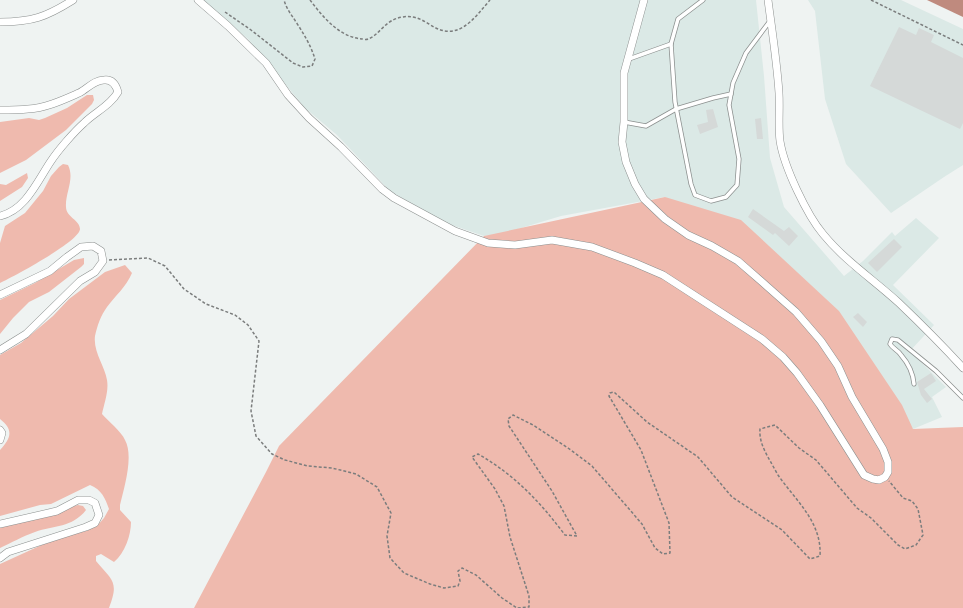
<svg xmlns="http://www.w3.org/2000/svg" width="963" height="608" viewBox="0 0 963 608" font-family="Merriweather,serif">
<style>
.built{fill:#dbe9e6}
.green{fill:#efbaae}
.water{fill:#bf8a7e}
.building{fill:#d5d9d8}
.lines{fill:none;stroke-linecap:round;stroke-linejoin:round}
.service-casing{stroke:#8c908f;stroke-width:5}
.minor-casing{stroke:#8c908f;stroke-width:8}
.path{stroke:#7b7d7d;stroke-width:1.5;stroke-dasharray:3 2;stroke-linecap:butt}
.service{stroke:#fff;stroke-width:3.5}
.minor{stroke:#fff;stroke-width:7}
</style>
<rect width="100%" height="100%" fill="#eff3f2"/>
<g class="built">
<polygon points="202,0 756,0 764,76 770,158 784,207 844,276 863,261 892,232 895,236 916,218 939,238 893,285 934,325 910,351 946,387 932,397 942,417 913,429 910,425 665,197 561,216 505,233 484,236 443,222 390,191 337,135 305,108 248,39"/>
<polygon points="808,0 901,0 963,29 963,165 944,177 891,213 846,164 825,99 815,11"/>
</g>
<g class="green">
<polygon points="87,95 93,95 94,100 92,104 66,130 26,160 0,173 0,122 29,118 39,120 45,118 67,108"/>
<path d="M63,164L68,165C75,179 65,193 66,207C66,217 80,220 80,229C80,241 13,277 0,283V243L5,226L25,213L43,191L51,176L59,167Z"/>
<polygon points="27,173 28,178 22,187 0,201 0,184 6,185"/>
<polygon points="665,197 741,220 839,311 902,405 913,429 963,427 963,608 194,608 266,472 279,446 484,236"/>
<polygon points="84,258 84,264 81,267 49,292 29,302 13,318 0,334 0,300 35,283 74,260"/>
<path d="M125,265L132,273C126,287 115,296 107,307C101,315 97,326 95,336C93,352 105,366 107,380C109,391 104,404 102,414C108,421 121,431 125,440C134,456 124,488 120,505V510L131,522C131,535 125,553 114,562L101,554L96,556V561C113,581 119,582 109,608H0V564L57,538L86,531L97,526L104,518L109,509C105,498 102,490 90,485L51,504L40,505L0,516V450C11,438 14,430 0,419V355L21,343L53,316L69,299L105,272Z"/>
<path d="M78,505L83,506L86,510C72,528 54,525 35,532C23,536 11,543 0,548V528Z"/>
</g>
<polygon class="water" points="927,0 963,0 963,17"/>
<g class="building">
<polygon points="899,27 916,35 919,28 934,35 931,42 963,58 963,123 960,129 870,86"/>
<polygon points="713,109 718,127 700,134 697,125 708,122 706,110"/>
<polygon points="761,118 763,139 757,139 755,119"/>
<polygon points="753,209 784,231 789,227 798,236 789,246 775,233 773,235 748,217"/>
<polygon points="894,239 902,247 877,272 868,263"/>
<polygon points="858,313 867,322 863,327 853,317"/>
<polygon points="931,373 936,381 924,389 932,399 927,403 921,395 917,382"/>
</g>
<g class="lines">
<defs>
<g id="service">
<polyline points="703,0 678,19 671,44 675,102 691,184 695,195 711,201 726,197 737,185 739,159 729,105 733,83 746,53 770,21"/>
<polyline points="629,59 671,44"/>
<polyline points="624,122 646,126 676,109 713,98 731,94"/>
<path d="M914,384C913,373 908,363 901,355C898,350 893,349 890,344L892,339L898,340L936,371L963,398"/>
</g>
<g id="minor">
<polyline points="198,0 228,26 266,63 288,95 309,118 341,147 382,189 394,198 455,231 488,243 515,245 552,240 592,247 635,263 663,275 762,339 783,357 797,373 820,405 864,475 873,479 879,480 885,477 888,472 888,462 883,449 852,397 838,366 821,341 796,312 761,281 738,261 712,246 688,235 665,219 644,199 635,184 626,162 622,142 624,122 624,73 644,0"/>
<path d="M768,0C772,31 777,62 779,93C780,109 778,126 780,141C784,167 807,215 823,234C845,261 874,280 899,303C921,324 943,346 963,368"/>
<path d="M0,22C32,22 46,17 73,0"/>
<path d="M0,110C9,110 19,110 28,109C46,108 63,100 79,93C87,89 94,80 104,80C112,79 116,85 118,92C110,106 95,112 84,123C74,132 59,149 51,161C38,180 26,210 0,216"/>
<polyline points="0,295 50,271 67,257 81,247 93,246 101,251 103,261 95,272 80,281 26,334 0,350"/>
<polyline points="0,430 2,433 0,440"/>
<polyline points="0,524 57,511 78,500 89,500 95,503 99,515 95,523 86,527 8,552 0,558"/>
</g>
</defs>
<use href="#service" class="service-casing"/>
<use href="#minor" class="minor-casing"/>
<g class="path">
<path d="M310,0C323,17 339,37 362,39C363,39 366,40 368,39C380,35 385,19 403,17C412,15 421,19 429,24C457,43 472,21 490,0"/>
<polyline points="871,0 963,45"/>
<path d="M225,12L251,30L293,63L303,67L312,66L315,59C311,46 304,34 296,22C291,14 287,10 284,0"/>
<path d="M109,260L148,258L165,266L184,289L206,304L235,315L248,325L259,341L251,411L256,436L272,454L285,460L308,466L332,468L356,474L377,487L391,513L387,536L390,558L404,573L430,584L444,588L458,586L460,581L458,571L462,568L476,575L502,598L517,608L529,607V596L510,537L504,506L495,489L472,457L478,454C515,475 540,502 565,535L577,536L552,491L509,426L508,419L513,415L533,425L568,448L592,466L642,524L655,548L663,554L670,553L669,523L641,450L609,396L610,393L614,392L647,422L698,457L732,497L782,530L810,559L820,556C822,522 796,501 778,475C775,470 772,464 769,459C764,450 759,440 760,429L775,425L799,448L816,460L857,508L871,518L898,545L905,549L916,545L923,535L918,509L912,501L903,498L889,481"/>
</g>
<use href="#service" class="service"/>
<use href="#minor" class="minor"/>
</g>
</svg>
